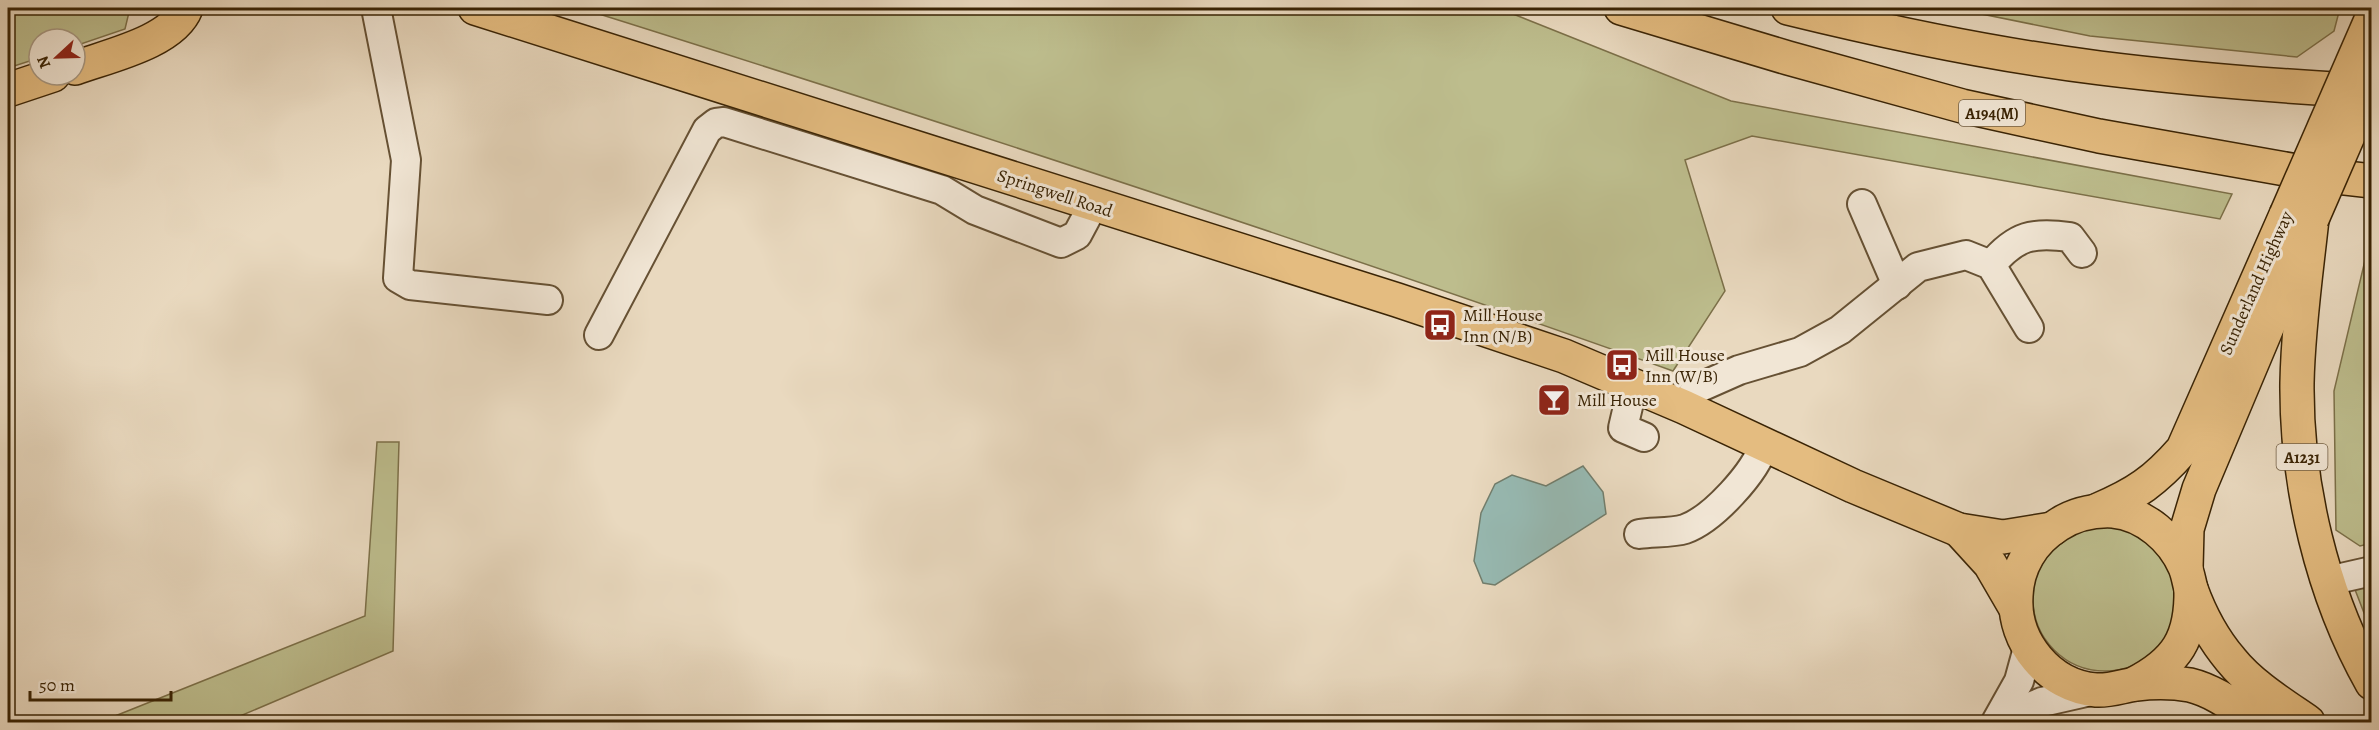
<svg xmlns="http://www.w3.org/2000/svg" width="2379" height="730" viewBox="0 0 2379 730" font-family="Alegreya,serif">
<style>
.green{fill:#bdbd8d;stroke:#7c7049;stroke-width:1.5}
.water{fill:#97bab3;stroke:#727e6d;stroke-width:1.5}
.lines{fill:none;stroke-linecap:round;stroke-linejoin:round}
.minor-casing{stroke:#665134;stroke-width:32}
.major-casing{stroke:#3a2405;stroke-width:36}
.highway-casing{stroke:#3a2405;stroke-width:36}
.minor{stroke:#f1e6d5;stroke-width:28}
.major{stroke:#e4bc80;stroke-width:33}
.highway{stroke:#e4bc80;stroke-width:33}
.highway-bridge-casing{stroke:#3a2405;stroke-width:36;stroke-linecap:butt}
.highway-bridge{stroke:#e4bc80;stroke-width:33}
.labels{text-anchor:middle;stroke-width:6;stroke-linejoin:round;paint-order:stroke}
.shield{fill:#f1e6d5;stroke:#715e43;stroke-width:1.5}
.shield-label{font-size:16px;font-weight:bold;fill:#3a2405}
.street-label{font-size:18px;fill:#3a2405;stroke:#f1e6d5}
.poi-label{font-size:18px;fill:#3a2405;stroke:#f1e6d5;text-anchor:start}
</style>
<rect width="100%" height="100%" fill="#e9d9bf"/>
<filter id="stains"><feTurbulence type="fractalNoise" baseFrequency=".00333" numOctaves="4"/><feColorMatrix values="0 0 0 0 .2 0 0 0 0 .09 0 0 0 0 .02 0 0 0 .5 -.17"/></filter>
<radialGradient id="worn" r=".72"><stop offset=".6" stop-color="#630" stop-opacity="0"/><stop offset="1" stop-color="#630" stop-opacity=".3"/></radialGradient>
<g class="green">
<polygon points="8,8 130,8 125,29 75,46 75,39 39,39 39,58 8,68"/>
<path d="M580,8H1498L1731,101L2232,194L2220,219L1752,136L1685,160L1725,291L1673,371C1311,242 946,123 580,8Z"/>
<polygon points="1952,8 2340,8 2334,31 2297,57 2090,36"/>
<polygon points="2371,235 2372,543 2360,546 2336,530 2334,391"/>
<polygon points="377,442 399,442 393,651 226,722 100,722 365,616"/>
<circle cx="2105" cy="599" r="72"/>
<polygon points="2371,583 2371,631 2354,587"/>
</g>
<polygon class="water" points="1583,466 1603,492 1606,514 1495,585 1483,583 1474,561 1481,513 1495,484 1512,475 1546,486"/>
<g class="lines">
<defs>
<g id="minor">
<polyline points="376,8 406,160 398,278 410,285 548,300"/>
<polyline points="1862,204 1897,285"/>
<path d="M1991,265C2016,235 2033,232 2070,237L2082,253"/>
<polyline points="599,335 707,130 716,123 724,122 942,190 975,210 1061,243 1077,235 1093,205"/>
<polyline points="1633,385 1623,428 1644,437"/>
<polyline points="1684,407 1696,389 1739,370 1800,352 1840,330 1918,267 1966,255 1991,265 2029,328"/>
<path d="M1639,534C1653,532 1672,533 1685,529C1713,519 1756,472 1764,444"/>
<polyline points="2328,581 2372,571"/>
<polyline points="1998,720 2042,702 2095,690"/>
<polyline points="1996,722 2019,681 2028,648"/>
</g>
<g id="major">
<polyline points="475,8 1397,300 1564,356 1684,407 1853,486 1959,530 2003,537 2052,529"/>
<path d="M75,68C108,56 173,42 186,8"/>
<polyline points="8,90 53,75"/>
<polyline points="1959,530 1990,564 2015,607"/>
</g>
<g id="highway">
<polyline points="1621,8 1788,58 1962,106 2099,136 2319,175 2372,181"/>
<path d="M1788,8C1890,33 1995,55 2100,68C2188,79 2277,86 2367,91"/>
<path d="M2312,219C2306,274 2298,329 2297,383C2296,484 2322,595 2372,683"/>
<path d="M2098,510C2136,494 2155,481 2183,449L2286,215"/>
<polyline points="2186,568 2187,529 2199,489 2298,254"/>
<path d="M2134,684C2177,662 2192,638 2191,589"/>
<path d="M2257,722C2236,708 2215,691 2190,685C2173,682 2154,682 2136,684C2122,686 2110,691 2096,690C2049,686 2013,642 2016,596C2017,567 2032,541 2058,525C2075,514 2093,510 2113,511C2145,514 2173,539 2185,567C2188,574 2189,582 2191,589C2200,614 2214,640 2231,660C2251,685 2282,704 2308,722"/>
</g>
</defs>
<use href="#minor" class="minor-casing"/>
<use href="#major" class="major-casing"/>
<use href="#highway" class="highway-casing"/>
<use href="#minor" class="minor"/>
<use href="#major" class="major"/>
<use href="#highway" class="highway"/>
<defs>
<g id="highway-bridge">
<polyline points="2286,215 2371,20"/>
<polyline points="2312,219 2372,81"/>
</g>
</defs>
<use href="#highway-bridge" class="highway-bridge-casing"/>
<use href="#highway-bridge" class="highway-bridge"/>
</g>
<defs>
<symbol id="bus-square" viewBox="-11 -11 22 22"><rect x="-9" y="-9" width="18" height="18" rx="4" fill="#8f2418" stroke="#f1e6d5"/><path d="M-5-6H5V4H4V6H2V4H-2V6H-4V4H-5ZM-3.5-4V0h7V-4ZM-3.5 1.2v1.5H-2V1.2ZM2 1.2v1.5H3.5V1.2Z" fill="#fff"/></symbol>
<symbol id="bar-square" viewBox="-11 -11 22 22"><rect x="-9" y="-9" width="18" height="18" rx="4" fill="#8f2418" stroke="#f1e6d5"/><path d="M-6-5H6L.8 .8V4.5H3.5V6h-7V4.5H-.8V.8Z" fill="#fff"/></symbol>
</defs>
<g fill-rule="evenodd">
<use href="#bus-square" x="1421" y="306" width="38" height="38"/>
<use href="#bus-square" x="1603" y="346" width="38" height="38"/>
<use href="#bar-square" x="1535" y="381" width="38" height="38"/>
</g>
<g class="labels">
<g class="shield">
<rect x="1959" y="100" width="66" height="26" rx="4.5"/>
<rect x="2276.5" y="444" width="51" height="26" rx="4.5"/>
</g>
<g class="shield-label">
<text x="1992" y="119">A194(M)</text>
<text x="2302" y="463">A1231</text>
</g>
<g class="street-label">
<text transform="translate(1055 193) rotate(18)" y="6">Springwell Road</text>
<text transform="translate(2256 283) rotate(-66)" y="6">Sunderland Highway</text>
</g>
<g class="poi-label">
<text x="1463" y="321">Mill House<tspan x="1463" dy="21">Inn (N/B)</tspan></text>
<text x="1645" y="361">Mill House<tspan x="1645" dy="21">Inn (W/B)</tspan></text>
<text x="1577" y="406">Mill House</text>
</g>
</g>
<rect width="2379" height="730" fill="none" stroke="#e9d9bf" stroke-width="30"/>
<rect x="9" y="9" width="2361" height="712" fill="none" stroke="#3a2405" stroke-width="3"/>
<rect x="15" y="15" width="2349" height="700" fill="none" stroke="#3a2405" stroke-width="1.5"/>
<g transform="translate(57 57) rotate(248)"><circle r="28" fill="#f1e6d5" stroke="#a89882" stroke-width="1.5"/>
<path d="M0-4.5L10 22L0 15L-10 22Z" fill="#8f2418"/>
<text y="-9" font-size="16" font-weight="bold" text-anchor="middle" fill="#3a2405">N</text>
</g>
<path d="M30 691v9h141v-9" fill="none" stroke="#3a2405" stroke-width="3"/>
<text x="39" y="691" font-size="18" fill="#3a2405" stroke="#f1e6d5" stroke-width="4.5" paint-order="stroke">50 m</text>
<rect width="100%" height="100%" filter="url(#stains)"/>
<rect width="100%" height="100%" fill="url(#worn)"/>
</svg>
